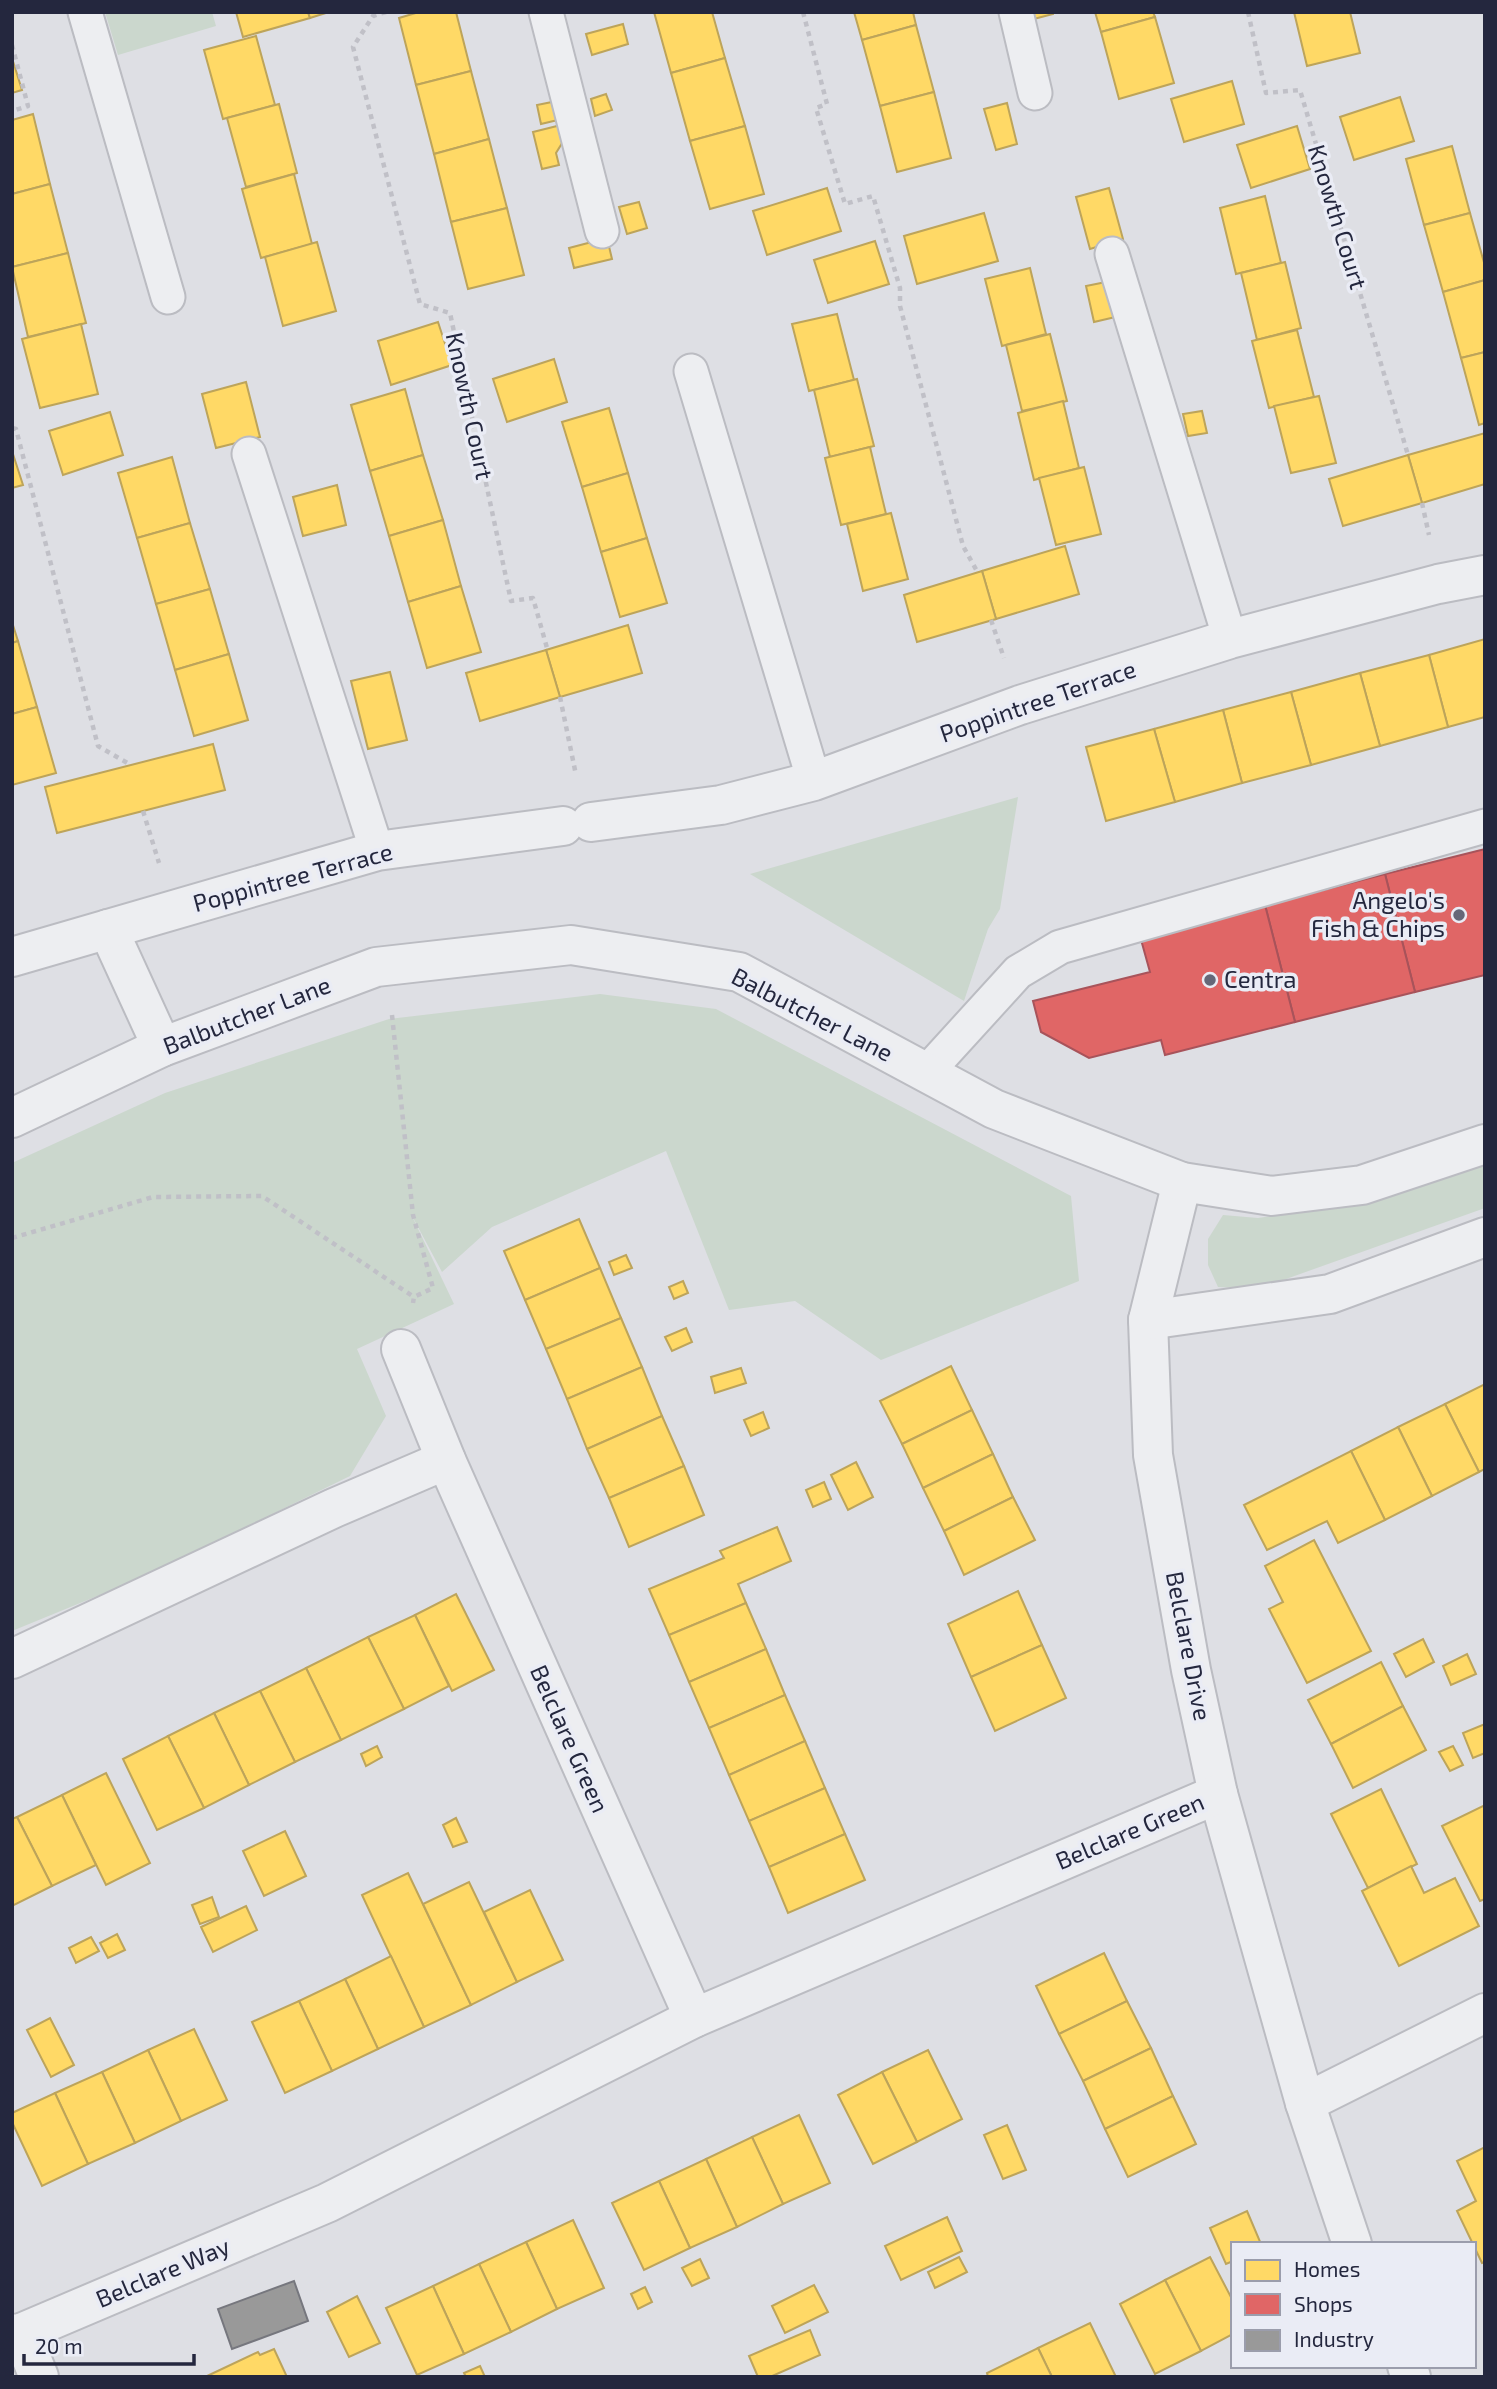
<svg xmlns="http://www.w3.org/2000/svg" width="1497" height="2389" viewBox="0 0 1497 2389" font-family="'Exo 2',sans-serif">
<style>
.green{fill:#cbd7cd}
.homes{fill:#ffd966;stroke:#bda45a;stroke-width:2}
.shops{fill:#e06666;stroke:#a8535a;stroke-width:2}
.industry{fill:#999;stroke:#76777e;stroke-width:2}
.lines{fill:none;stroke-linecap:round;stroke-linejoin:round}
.service-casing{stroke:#bbbcc2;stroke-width:37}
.minor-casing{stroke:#bbbcc2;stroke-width:42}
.tertiary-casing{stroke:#bbbcc2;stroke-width:42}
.path{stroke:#c0c0c7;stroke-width:4.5;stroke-dasharray:5 5;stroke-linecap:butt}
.service{stroke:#edeef1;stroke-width:33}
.minor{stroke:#edeef1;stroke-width:38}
.tertiary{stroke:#edeef1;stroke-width:38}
.poi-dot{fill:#656778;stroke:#eaecf5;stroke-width:2.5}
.labels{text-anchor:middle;stroke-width:7;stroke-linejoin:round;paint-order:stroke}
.street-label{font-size:24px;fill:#24273e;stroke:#eaecf5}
.poi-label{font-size:24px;fill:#24273e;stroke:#eaecf5;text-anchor:end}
</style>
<rect width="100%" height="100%" fill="#dedfe4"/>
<g class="green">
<polygon points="105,12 212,12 216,26 118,55"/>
<polygon points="1018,797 1000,909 988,929 964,1001 750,874"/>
<polygon points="600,994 716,1009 1071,1196 1079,1281 881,1360 795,1301 729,1310 666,1151 492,1227 442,1272 411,1214 454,1304 357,1349 386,1416 350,1476 146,1576 12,1631 12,1163 165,1093 389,1019"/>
<polygon points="1485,1154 1485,1208 1258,1289 1218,1287 1208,1265 1208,1239 1223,1215 1258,1218 1286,1214"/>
</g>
<g class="homes">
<polygon points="236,12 308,12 310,18 243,37"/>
<polygon points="308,12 329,12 310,18"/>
<polygon points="419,12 456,12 471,71 416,85 399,18"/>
<polygon points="654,12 712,12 725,58 671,73"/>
<polygon points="854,12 913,12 916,25 862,40"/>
<polygon points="1028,12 1053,12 1053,14 1030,20"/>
<polygon points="1095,12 1153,12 1155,17 1101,32"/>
<polygon points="1294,12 1350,12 1360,53 1307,66"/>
<polygon points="1155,17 1174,83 1119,99 1101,32"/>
<polygon points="623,24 628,44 592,55 586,34"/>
<polygon points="916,25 934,92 880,106 862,40"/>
<polygon points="256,36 275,105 223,119 204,50"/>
<polygon points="12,58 22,90 12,93"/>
<polygon points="725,58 745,126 690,141 671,73"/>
<polygon points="471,71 489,139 434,154 416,85"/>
<polygon points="1232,81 1244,124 1184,142 1171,99"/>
<polygon points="934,92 951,158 897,172 880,106"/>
<polygon points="606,94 612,110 595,116 591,99"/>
<polygon points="1400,97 1414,141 1354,160 1340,117"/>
<polygon points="557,101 562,119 541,124 537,105"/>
<polygon points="1007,103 1017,144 996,150 984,109"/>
<polygon points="279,104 297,173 246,187 227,118"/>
<polygon points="33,114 50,184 12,194 12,120"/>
<polygon points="561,125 564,140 556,153 559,165 542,169 533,132"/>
<polygon points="745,126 764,194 710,209 690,141"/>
<polygon points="1297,126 1310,169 1251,188 1237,145"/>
<polygon points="489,139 507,208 451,222 434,154"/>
<polygon points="1452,146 1470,213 1424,225 1406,159"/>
<polygon points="294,174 312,244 261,258 242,189"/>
<polygon points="50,184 68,253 12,267 12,194"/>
<polygon points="827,188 841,231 767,255 753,211"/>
<polygon points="1109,188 1123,239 1090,249 1076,197"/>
<polygon points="1265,196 1281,263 1236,274 1220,208"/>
<polygon points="639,202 647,228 627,234 619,207"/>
<polygon points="507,208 524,275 468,289 451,222"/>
<polygon points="984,213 998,261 917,284 904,236"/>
<polygon points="1470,213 1485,266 1485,280 1443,292 1424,225"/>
<polygon points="607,238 612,259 574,268 569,248"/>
<polygon points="875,241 889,284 828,303 814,260"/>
<polygon points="317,242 336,311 283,326 265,257"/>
<polygon points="68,253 86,323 28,337 12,267"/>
<polygon points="1285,262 1301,328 1257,340 1241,273"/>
<polygon points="1030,268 1046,334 1002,346 985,279"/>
<polygon points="1116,280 1124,315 1094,322 1086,286"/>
<polygon points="1485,280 1485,352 1461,358 1443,292"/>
<polygon points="837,314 854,380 809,391 792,324"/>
<polygon points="438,322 452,365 391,385 378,341"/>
<polygon points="81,324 98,394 40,408 22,339"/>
<polygon points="1297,330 1314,397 1269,408 1252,341"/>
<polygon points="1050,334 1067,401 1022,411 1006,345"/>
<polygon points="1485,352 1485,423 1479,425 1461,358"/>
<polygon points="554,359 567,402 507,422 493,379"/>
<polygon points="857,379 874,446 830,457 814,390"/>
<polygon points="246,382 260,437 216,448 202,394"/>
<polygon points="405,389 423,455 370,471 351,405"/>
<polygon points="1319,396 1336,463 1291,473 1274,406"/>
<polygon points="1063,401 1079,468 1034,480 1018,413"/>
<polygon points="609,408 628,473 582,487 562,422"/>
<polygon points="1202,411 1207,433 1188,436 1183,414"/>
<polygon points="110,412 123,455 63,475 49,431"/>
<polygon points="1485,433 1485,484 1422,503 1408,455"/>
<polygon points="870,447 886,514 841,525 825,458"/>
<polygon points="12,451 23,485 12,488"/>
<polygon points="423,455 443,520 389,536 370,471"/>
<polygon points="1408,455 1422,503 1343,526 1329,479"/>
<polygon points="172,457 190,523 137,538 118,473"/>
<polygon points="1084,467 1101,534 1056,545 1039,478"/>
<polygon points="628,473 647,538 601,552 582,487"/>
<polygon points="337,485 346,525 303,536 293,497"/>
<polygon points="891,513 908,579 863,591 847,524"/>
<polygon points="443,520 461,586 408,602 389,536"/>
<polygon points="190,523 210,589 156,604 137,538"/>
<polygon points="647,538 667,603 620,617 601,552"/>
<polygon points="1065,546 1079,594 996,619 982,571"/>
<polygon points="982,571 996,619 917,642 904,595"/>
<polygon points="461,586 481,652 427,668 408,602"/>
<polygon points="210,589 229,654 175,670 156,604"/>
<polygon points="12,622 18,641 12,643"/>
<polygon points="628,625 642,673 560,697 546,650"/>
<polygon points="1485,639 1485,717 1448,727 1429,655"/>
<polygon points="18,641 37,707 12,714 12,643"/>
<polygon points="546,650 560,697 480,721 466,673"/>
<polygon points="229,654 248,720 194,736 175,670"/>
<polygon points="1429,655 1448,727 1380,746 1360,673"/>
<polygon points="390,672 407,740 368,749 351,681"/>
<polygon points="1360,673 1380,746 1311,765 1291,692"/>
<polygon points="1291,692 1311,765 1242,783 1223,710"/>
<polygon points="37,707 56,773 12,785 12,714"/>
<polygon points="1223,710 1242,783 1175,802 1154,729"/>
<polygon points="1154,729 1175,802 1106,821 1086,747"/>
<polygon points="213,744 225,790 57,833 45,787"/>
<polygon points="579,1219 600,1268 525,1300 504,1251"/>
<polygon points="626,1255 632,1268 614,1275 609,1262"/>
<polygon points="600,1268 621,1318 546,1349 525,1300"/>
<polygon points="683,1281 688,1293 674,1299 669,1287"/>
<polygon points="621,1318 642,1367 567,1399 546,1349"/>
<polygon points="686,1328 692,1342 672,1351 665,1337"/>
<polygon points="951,1366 972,1410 902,1444 880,1401"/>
<polygon points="642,1367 662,1416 587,1449 567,1399"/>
<polygon points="741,1368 746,1383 715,1393 711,1377"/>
<polygon points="1485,1384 1485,1469 1479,1472 1445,1404"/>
<polygon points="1445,1404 1479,1472 1432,1496 1398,1427"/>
<polygon points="972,1410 993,1454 923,1488 902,1444"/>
<polygon points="763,1412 769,1428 751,1436 744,1420"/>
<polygon points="662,1416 684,1466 609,1498 587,1449"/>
<polygon points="1398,1427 1432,1496 1385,1520 1351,1451"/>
<polygon points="1351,1451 1385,1520 1338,1543 1327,1521 1267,1550 1244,1505"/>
<polygon points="993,1454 1013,1497 944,1531 923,1488"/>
<polygon points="856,1462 873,1497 848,1510 831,1475"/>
<polygon points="684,1466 704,1515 629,1547 609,1498"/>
<polygon points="824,1482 831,1499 813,1507 806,1490"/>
<polygon points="1013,1497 1035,1540 964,1575 944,1531"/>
<polygon points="777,1527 791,1561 738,1584 746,1603 669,1635 649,1589 724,1558 720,1551"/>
<polygon points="1314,1540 1371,1651 1307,1683 1269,1609 1283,1602 1265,1566"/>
<polygon points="1018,1591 1042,1645 971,1677 948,1624"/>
<polygon points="456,1594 494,1670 452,1691 415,1615"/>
<polygon points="746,1603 766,1649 689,1682 669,1635"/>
<polygon points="415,1615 449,1686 404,1709 368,1637"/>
<polygon points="368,1637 404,1709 341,1740 306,1668"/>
<polygon points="1423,1639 1434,1662 1406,1677 1394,1654"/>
<polygon points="1042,1645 1066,1698 995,1731 971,1677"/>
<polygon points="766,1649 785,1695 709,1728 689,1682"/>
<polygon points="1467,1654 1476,1674 1451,1685 1443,1666"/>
<polygon points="1381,1662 1403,1706 1331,1744 1308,1700"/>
<polygon points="306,1668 341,1740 295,1762 260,1691"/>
<polygon points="260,1691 295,1762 249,1785 214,1713"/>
<polygon points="785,1695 805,1741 729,1775 709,1728"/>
<polygon points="1403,1706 1426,1750 1353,1788 1331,1744"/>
<polygon points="214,1713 249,1785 204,1808 168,1736"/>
<polygon points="1485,1724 1485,1753 1473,1758 1463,1733"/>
<polygon points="168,1736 204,1808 157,1830 123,1759"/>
<polygon points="805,1741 825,1788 749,1821 729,1775"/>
<polygon points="377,1746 382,1757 366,1766 361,1754"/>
<polygon points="1453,1746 1463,1765 1450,1771 1439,1752"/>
<polygon points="106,1773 150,1863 106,1885 62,1795"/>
<polygon points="825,1788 845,1834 769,1867 749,1821"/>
<polygon points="1381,1789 1417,1864 1368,1888 1331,1814"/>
<polygon points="62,1795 96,1865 52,1886 17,1817"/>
<polygon points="1485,1805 1485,1899 1480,1901 1442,1826"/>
<polygon points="17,1817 52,1886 12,1906 12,1819"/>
<polygon points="456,1818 467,1842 453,1847 443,1825"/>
<polygon points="285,1831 306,1876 264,1896 243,1851"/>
<polygon points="845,1834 865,1880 788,1913 769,1867"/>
<polygon points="1411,1866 1424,1893 1455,1878 1479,1926 1399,1966 1362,1891"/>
<polygon points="408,1873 471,2005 424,2027 362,1895"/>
<polygon points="469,1882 517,1982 471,2005 423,1904"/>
<polygon points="530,1890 563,1960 517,1982 484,1912"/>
<polygon points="212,1897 219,1917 200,1924 192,1905"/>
<polygon points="246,1906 257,1930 213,1952 201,1927"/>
<polygon points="117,1934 125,1950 108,1958 100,1943"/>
<polygon points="91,1937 99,1951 76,1963 69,1948"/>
<polygon points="1104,1953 1127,2001 1059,2034 1036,1986"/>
<polygon points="391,1956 424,2027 378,2049 345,1979"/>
<polygon points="345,1979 378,2049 332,2071 299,2001"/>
<polygon points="299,2001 332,2071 285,2093 252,2022"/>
<polygon points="1127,2001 1151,2048 1083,2081 1059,2034"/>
<polygon points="50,2018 74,2065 51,2077 27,2030"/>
<polygon points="194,2029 227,2100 181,2121 148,2050"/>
<polygon points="1151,2048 1173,2096 1105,2129 1083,2081"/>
<polygon points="148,2050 181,2121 135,2143 102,2072"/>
<polygon points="928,2050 962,2119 917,2142 882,2072"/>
<polygon points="102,2072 135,2143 88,2164 55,2093"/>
<polygon points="882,2072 917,2142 873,2164 838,2095"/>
<polygon points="55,2093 88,2164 42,2186 12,2122 12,2113"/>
<polygon points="1173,2096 1196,2144 1128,2177 1105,2129"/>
<polygon points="799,2115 830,2183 783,2204 752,2137"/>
<polygon points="1007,2125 1026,2170 1003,2179 984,2135"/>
<polygon points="752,2137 783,2204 737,2227 706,2159"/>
<polygon points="1485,2147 1485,2262 1482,2263 1457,2211 1476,2201 1457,2161"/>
<polygon points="706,2159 737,2227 690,2248 659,2181"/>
<polygon points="659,2181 690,2248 644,2270 612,2203"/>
<polygon points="1247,2211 1261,2244 1233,2244 1233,2261 1226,2264 1210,2228"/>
<polygon points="947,2217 962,2251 901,2280 885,2246"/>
<polygon points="573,2220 604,2288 557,2309 526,2242"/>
<polygon points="526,2242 557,2309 511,2332 479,2264"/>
<polygon points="959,2257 967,2272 935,2288 928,2272"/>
<polygon points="1210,2257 1233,2301 1233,2334 1201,2351 1165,2280"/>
<polygon points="700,2259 709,2278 692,2286 682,2268"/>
<polygon points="479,2264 511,2332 464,2354 433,2286"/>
<polygon points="1165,2280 1201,2351 1155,2374 1120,2304"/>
<polygon points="814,2285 828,2312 785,2333 772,2306"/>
<polygon points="433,2286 464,2354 417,2375 386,2308"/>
<polygon points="645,2287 652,2302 638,2309 631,2294"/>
<polygon points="357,2296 380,2343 349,2357 327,2312"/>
<polygon points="1090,2323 1116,2377 1052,2377 1038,2348"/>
<polygon points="810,2330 820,2355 770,2377 758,2377 749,2356"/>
<polygon points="1038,2348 1052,2377 988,2377 987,2373"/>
<polygon points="274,2349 287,2377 205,2377 258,2352 260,2355"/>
<polygon points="480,2366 485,2377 466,2377 464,2373"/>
</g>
<g class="shops">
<polygon points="1485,849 1485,975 1415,992 1385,874"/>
<polygon points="1385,874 1415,992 1295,1022 1265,905"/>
<polygon points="1265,905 1295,1022 1165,1055 1161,1040 1089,1058 1041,1032 1033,1001 1150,972 1140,936"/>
</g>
<polygon class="industry" points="294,2281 308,2321 232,2349 218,2309"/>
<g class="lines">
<defs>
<g id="service">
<polyline points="85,12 168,297"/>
<polyline points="546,12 602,231"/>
<polyline points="1016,12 1035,93"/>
<polyline points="1112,254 1230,639"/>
<polyline points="691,371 814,781"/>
<polyline points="249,454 377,851"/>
<polyline points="926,1073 1018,972 1060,947 1485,826"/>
</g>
<g id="minor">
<polyline points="591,822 721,805 814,781 1020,705 1230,639 1438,584 1485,575"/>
<polyline points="108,929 162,1047"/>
<polyline points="12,957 377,851 563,826"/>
<polyline points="1182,1182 1148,1320 1153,1455 1191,1670 1218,1794 1305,2103 1352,2244"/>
<polyline points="1148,1320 1330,1294 1485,1237"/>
<polyline points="401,1349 446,1460 694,2018"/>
<polyline points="12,1659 334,1508 446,1460"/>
<polyline points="1305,2103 1485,2013"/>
<polyline points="21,2333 39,2377"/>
<polyline points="12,2334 21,2333 327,2203 694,2018 1218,1794"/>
<polyline points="1407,2366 1411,2377"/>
</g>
<polyline id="tertiary" points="12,1118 162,1047 376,967 571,945 739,972 994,1109 1182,1182 1272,1196 1362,1185 1485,1144"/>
</defs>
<use href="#service" class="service-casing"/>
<use href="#minor" class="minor-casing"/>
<use href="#tertiary" class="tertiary-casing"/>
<g class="path">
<polyline points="386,12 373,16 353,47 420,304 450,313 511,601 533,598 547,648"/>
<polyline points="803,12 827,104 816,108 845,204 873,196 900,288 900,306 963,546 978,573"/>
<polyline points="1248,12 1266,93 1300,90 1408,455"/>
<polyline points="12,45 28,106 12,111"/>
<polyline points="12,428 16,429 98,746 131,765"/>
<polyline points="1422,503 1429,535"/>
<polyline points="991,620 1004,658"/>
<polyline points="560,697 576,775"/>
<polyline points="143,811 159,863"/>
<polyline points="392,1015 413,1215 433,1288 414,1297"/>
<polyline points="12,1238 153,1197 262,1196 414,1297 413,1303"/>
</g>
<use href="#service" class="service"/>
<use href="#minor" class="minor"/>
<use href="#tertiary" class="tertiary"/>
</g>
<g class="poi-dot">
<circle cx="1459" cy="915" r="7"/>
<circle cx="1210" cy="980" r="7"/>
</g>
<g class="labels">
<g class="street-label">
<text transform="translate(1337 217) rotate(73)" y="8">Knowth Court</text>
<text transform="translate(469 406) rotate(78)" y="8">Knowth Court</text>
<text transform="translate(1038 702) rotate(-19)" y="8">Poppintree Terrace</text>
<text transform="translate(293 878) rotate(-15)" y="8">Poppintree Terrace</text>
<text transform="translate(812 1015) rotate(27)" y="8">Balbutcher Lane</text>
<text transform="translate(247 1016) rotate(-21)" y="8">Balbutcher Lane</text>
<text transform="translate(1188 1646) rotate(79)" y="8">Belclare Drive</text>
<text transform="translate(569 1739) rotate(66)" y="8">Belclare Green</text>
<text transform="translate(1130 1832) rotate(-23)" y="8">Belclare Green</text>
<text transform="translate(163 2273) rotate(-23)" y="8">Belclare Way</text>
</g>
<g class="poi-label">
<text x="1445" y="909">Angelo's<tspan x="1445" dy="28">Fish &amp; Chips</tspan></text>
<text x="1224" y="988" text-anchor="start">Centra</text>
</g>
</g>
<rect width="1497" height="2389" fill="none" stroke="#24273e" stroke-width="28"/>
<rect x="1231" y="2242" width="245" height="126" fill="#eaecf5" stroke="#9b9dac" stroke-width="2"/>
<rect x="1245" y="2260" width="35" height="21" fill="#ffd966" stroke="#9b9dac" stroke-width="2"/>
<text x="1294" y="2277" font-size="21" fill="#24273e">Homes</text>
<rect x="1245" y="2294" width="35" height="21" fill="#e06666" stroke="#9b9dac" stroke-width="2"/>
<text x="1294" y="2312" font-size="21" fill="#24273e">Shops</text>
<rect x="1245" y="2330" width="35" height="21" fill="#999999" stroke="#9b9dac" stroke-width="2"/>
<text x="1294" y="2347" font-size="21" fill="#24273e">Industry</text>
<path d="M24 2354v10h170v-10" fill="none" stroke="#24273e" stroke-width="3.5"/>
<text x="35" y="2354" font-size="21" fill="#24273e" stroke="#eaecf5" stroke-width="5" paint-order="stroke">20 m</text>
</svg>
